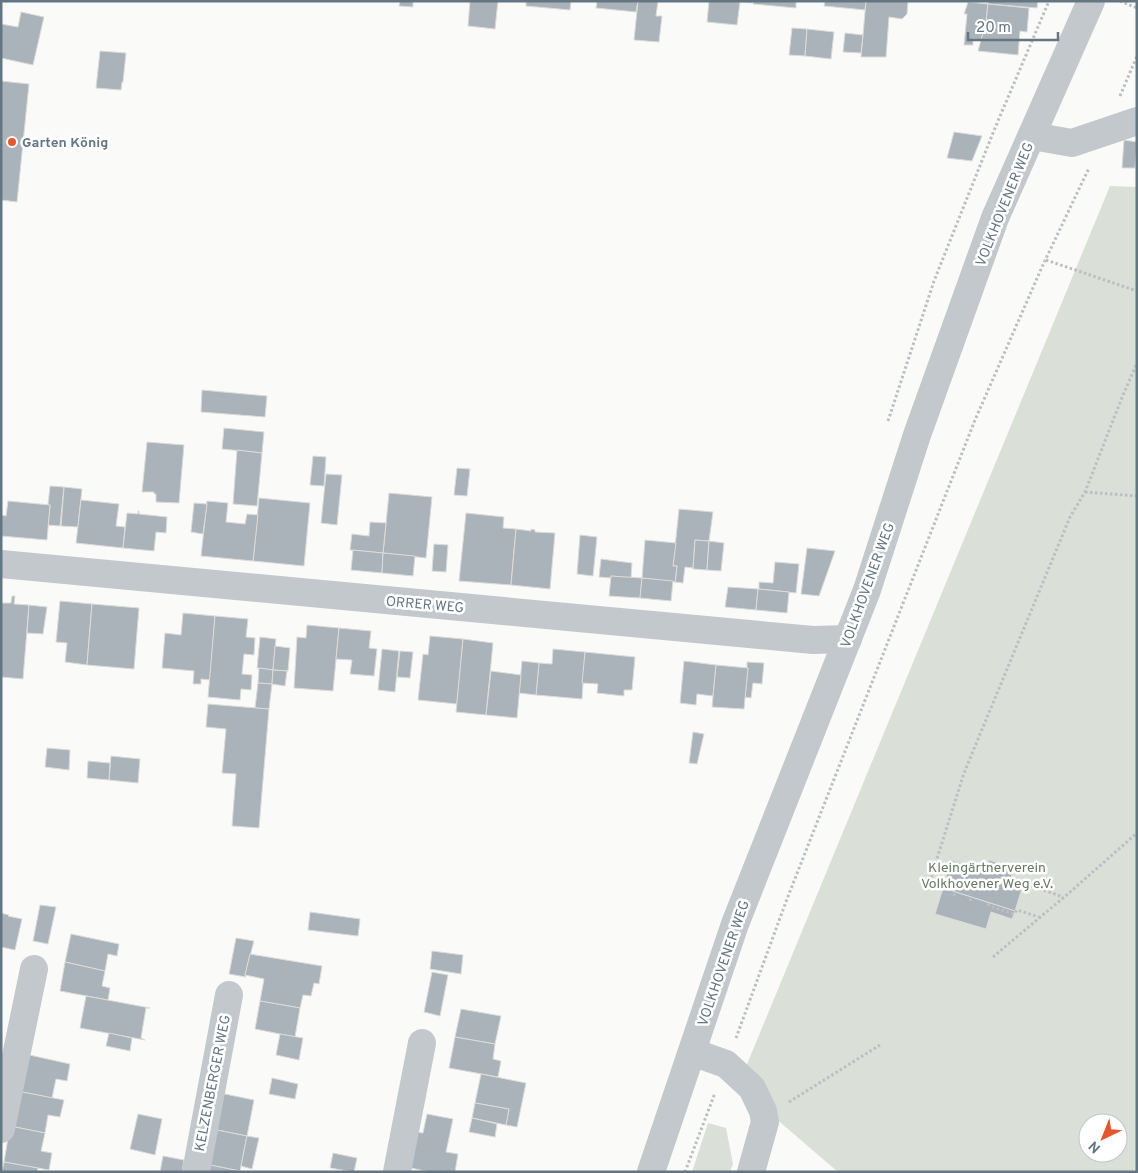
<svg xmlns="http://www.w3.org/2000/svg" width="1138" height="1173" viewBox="0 0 1138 1173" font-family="Overpass,sans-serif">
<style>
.green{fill:#dadfd7;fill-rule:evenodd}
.building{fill:#aab3b9;stroke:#dcdcda}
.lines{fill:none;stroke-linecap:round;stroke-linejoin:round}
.path{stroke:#bbbfc2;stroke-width:3;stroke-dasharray:2.5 2.5;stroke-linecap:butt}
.minor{stroke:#c3c8cc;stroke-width:28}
.poi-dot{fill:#e4572e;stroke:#fff;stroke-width:2}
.labels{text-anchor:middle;stroke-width:5;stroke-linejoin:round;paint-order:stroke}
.poi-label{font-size:14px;font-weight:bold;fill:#657683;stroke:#fff;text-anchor:start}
.street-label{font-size:14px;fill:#657683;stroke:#fff}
.park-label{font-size:14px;fill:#687a64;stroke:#fff}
</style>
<rect width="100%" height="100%" fill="#fafaf8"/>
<g class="green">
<path d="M1110,186L1137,187V1172H838L738,1086ZM1088,1123H1118V1153H1088Z"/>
<polygon points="708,1123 726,1128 733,1164 730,1172 692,1172"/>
</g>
<g class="building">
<polygon points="400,1 413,1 413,7 399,6"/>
<polygon points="470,1 498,1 495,29 468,26"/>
<polygon points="526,1 571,1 570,10 526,6"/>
<polygon points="597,1 638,1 636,12 596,8"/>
<polygon points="638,1 658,1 656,16 662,16 659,42 634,40"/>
<polygon points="709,1 752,1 752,3 740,2 737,25 707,22"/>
<polygon points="753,1 796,1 796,8 753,4"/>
<polygon points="825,1 866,1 865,10 824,6"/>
<polygon points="866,1 908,1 907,14 902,19 889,17 886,57 861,57"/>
<polygon points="988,1 1038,1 1037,8 988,4"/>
<polygon points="968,2 988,4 986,22 981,40 973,39 973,45 964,45 967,14 964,14"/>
<polygon points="988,4 1029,8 1027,32 1020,31 1018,55 978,51 986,22"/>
<polygon points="21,12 44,17 33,65 1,58 1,24 18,27"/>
<polygon points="792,28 807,29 805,56 789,55"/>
<polygon points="807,29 834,32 831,59 805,56"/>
<polygon points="845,33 863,35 861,53 843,52"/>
<polygon points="100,51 126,53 123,82 122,82 121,90 96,88"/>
<polygon points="1,81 29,84 17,202 1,200"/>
<polygon points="954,132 982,136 972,161 947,158"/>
<polygon points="1124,140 1137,142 1135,168 1122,168"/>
<polygon points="202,390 267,396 265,417 201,412"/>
<polygon points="224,428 264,432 262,453 222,449"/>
<polygon points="147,442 184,445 179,503 156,502 156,494 154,494 154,492 142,492"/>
<polygon points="237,450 262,453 257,506 233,504"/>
<polygon points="313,456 326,457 324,486 310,485"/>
<polygon points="457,468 470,469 467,496 454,495"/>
<polygon points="326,474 342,475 337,525 321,523"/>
<polygon points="50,486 64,487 60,526 48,525 50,505 48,505"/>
<polygon points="64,487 82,489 78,527 61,526"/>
<polygon points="389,493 432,497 426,558 383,553"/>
<polygon points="259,498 310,503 304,566 253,561"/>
<polygon points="81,500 119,504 116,526 125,527 123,548 76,543"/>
<polygon points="8,501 50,505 47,540 1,536 1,515 6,516"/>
<polygon points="207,501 228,503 226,522 245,524 247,514 258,515 253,561 201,556"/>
<polygon points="194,503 207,504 203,534 191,532"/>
<polygon points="679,509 713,512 709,541 695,540 693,568 685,567 683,583 675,582 677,566 673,566"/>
<polygon points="138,511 139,511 139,514 167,517 166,533 156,532 154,551 123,548 127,513 138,514"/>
<polygon points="466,513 504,517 503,528 516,529 511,585 459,581"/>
<polygon points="370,522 386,523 383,553 350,550 352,534 369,536"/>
<polygon points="516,529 531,531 531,529 535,530 535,532 555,533 550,589 511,585"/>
<polygon points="580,535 597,537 593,576 577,574"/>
<polygon points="645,540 676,543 673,566 677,566 675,582 642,578"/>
<polygon points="695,540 709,541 707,570 693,569"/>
<polygon points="709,541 724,543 721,571 707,570"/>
<polygon points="434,544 448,545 446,572 432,571"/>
<polygon points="807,548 835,551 819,596 801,594"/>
<polygon points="353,550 383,553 382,573 351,570"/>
<polygon points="383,553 415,556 413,576 382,573"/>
<polygon points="601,559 632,563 631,578 611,576 611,578 599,577"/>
<polygon points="775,562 799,564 796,593 759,589 759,582 773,583"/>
<polygon points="611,576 642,578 640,598 609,596"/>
<polygon points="642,578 673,581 671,601 640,598"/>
<polygon points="728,587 758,589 756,610 725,607"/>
<polygon points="758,589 789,592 787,613 756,610"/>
<polygon points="12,596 15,596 14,604 29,605 23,679 1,677 1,603 11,603"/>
<polygon points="60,601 92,604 87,665 65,662 67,643 56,642"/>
<polygon points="92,604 139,608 134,669 87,665"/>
<polygon points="29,605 47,607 43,634 27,633"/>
<polygon points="183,613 215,616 210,680 201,679 201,684 193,684 194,671 162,668 165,633 181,635"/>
<polygon points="215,616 248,619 246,637 255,638 254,655 244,654 242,674 252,675 251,690 241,689 240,700 208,697"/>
<polygon points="307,625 339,628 333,691 294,688 297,637 306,638"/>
<polygon points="339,628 371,631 369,648 377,649 374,676 350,674 352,660 336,659"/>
<polygon points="430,636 463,639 457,704 418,700 423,654 428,655"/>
<polygon points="260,637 276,639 273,670 257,668"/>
<polygon points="463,639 493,643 486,715 456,712"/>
<polygon points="275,646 290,648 288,671 273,670"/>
<polygon points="382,649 399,651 395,692 378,690"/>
<polygon points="553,649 585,652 582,699 536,695 539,663 552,664"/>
<polygon points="400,651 413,652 410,678 397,677"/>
<polygon points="585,652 635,657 632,690 624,690 624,696 597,693 598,684 582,683"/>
<polygon points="522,661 539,663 536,695 519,693"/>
<polygon points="684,661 716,665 713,696 697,694 696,705 680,703"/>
<polygon points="747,662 764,663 762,684 753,683 751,698 745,697 748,668 747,668"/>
<polygon points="716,665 748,668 744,709 712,707"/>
<polygon points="259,668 273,670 272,684 258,683"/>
<polygon points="273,670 287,671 285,686 272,684"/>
<polygon points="491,671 521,675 517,718 486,715"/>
<polygon points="258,683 272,684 269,709 255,708"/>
<polygon points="208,704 269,709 259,828 232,826 236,774 222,773 226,729 206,727"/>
<polygon points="693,732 704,734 697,764 689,763"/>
<polygon points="47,748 70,750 69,770 45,767"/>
<polygon points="111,756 140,759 138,783 109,780"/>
<polygon points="88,761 110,763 109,780 87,778"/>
<polygon points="951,860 985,871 989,860 1014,868 1010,882 1023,885 1015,911 943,888"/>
<polygon points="943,888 1015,911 1012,919 991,912 986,929 935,914"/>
<polygon points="40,905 56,907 48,944 33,941"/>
<polygon points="310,912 360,919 358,936 308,930"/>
<polygon points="1,913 9,915 8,916 22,919 15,950 1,947"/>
<polygon points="71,934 119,944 117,956 108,954 105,971 65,962"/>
<polygon points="236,938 254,941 245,975 246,977 229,974"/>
<polygon points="432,951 463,955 461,974 430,969"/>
<polygon points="250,954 322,966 319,984 314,983 311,996 303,995 300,1008 260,1001 264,979 245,975"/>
<polygon points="65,962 105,971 102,986 110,988 108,1000 60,991"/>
<polygon points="432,972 448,975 440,1016 424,1012"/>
<polygon points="86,996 150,1008 146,1008 141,1038 145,1040 80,1028"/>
<polygon points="260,1001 300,1008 295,1037 255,1029"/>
<polygon points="461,1009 501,1016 495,1044 455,1037"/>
<polygon points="109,1033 132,1038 130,1051 106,1046"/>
<polygon points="280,1034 303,1038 299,1060 276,1055"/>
<polygon points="455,1037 495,1044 493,1059 501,1061 498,1077 449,1068"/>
<polygon points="25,1054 70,1064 67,1081 56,1079 52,1098 17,1091"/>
<polygon points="481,1074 526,1083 517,1127 506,1125 509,1109 475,1103"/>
<polygon points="272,1078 298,1084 295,1099 269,1094"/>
<polygon points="17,1091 64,1100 60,1117 48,1115 45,1133 10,1126"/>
<polygon points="220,1093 254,1100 247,1136 212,1129"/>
<polygon points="475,1103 509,1109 506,1125 472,1118"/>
<polygon points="138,1114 162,1119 155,1155 130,1149"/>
<polygon points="427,1114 453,1119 446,1152 458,1154 455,1172 442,1171 442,1172 429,1172 407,1167 414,1132 423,1133"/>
<polygon points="472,1118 497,1124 495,1137 469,1132"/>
<polygon points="10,1126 45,1133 41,1151 52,1153 49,1170 4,1162"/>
<polygon points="212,1129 247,1136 240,1171 205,1164"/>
<polygon points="247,1136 259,1138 252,1169 241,1166"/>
<polygon points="333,1153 357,1158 354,1172 330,1168"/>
<polygon points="163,1156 184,1160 182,1172 160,1172"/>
<polygon points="4,1162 38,1168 37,1172 2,1172"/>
<polygon points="205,1164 240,1171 240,1172 204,1172"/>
</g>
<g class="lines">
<g class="path">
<polyline points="1120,1 1137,8"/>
<polyline points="1120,96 1137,56"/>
<polyline points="1046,260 1137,291"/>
<polyline points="888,421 934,281 995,128 1049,1"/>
<polyline points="1085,492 1137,496"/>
<polyline points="936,862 950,867"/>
<polyline points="1011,878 1063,897"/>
<polyline points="928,887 964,773 1070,517 1085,492 1123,395 1137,363"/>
<polyline points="954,896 955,892"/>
<polyline points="970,901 971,897"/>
<polyline points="988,906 989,903"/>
<polyline points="992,907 1014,914 1017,910 1039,917"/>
<polyline points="993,957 1069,893 1137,833"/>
<polyline points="736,1038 787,899 975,420 1042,267 1089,168"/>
<polyline points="789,1102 880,1045"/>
<polyline points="685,1172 715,1093"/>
</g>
<g class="minor">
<polyline points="1032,136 1072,143 1137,121"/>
<polyline points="1,564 813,640 848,639"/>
<polyline points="692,1052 726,1064 752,1088 763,1111 765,1122 751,1172"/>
<polyline points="1,1129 34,969"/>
<polyline points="196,1172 229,995"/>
<polyline points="397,1172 422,1043"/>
<polyline points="651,1172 735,924 867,590 917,435 995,218 1091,1"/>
</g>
</g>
<circle class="poi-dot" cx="12" cy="142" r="5"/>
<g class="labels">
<g class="poi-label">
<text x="22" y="147">Garten König</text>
</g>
<g class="street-label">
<text transform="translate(1004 204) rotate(-68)" y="5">VOLKHOVENER WEG</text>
<text transform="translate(867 585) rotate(-70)" y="5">VOLKHOVENER WEG</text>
<text transform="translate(425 604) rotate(5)" y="5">ORRER WEG</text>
<text transform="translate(723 963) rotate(-71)" y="5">VOLKHOVENER WEG</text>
<text transform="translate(212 1083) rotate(-79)" y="5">KELZENBERGER WEG</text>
</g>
<g class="park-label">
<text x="987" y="872">Kleingärtnerverein<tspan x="987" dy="16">Volkhovener Weg e.V.</tspan></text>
</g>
</g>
<rect width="1138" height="1173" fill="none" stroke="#657683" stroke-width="5"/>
<g transform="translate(1103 1138) rotate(223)"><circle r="24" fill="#ffffff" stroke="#c1c8cd"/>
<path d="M0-4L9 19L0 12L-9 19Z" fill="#e4572e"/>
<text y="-8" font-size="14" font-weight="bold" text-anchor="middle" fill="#657683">N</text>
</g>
<path d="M968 32v8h90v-8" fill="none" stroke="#657683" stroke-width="2.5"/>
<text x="976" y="32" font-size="15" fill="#657683" stroke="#ffffff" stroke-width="4" paint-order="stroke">20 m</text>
</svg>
